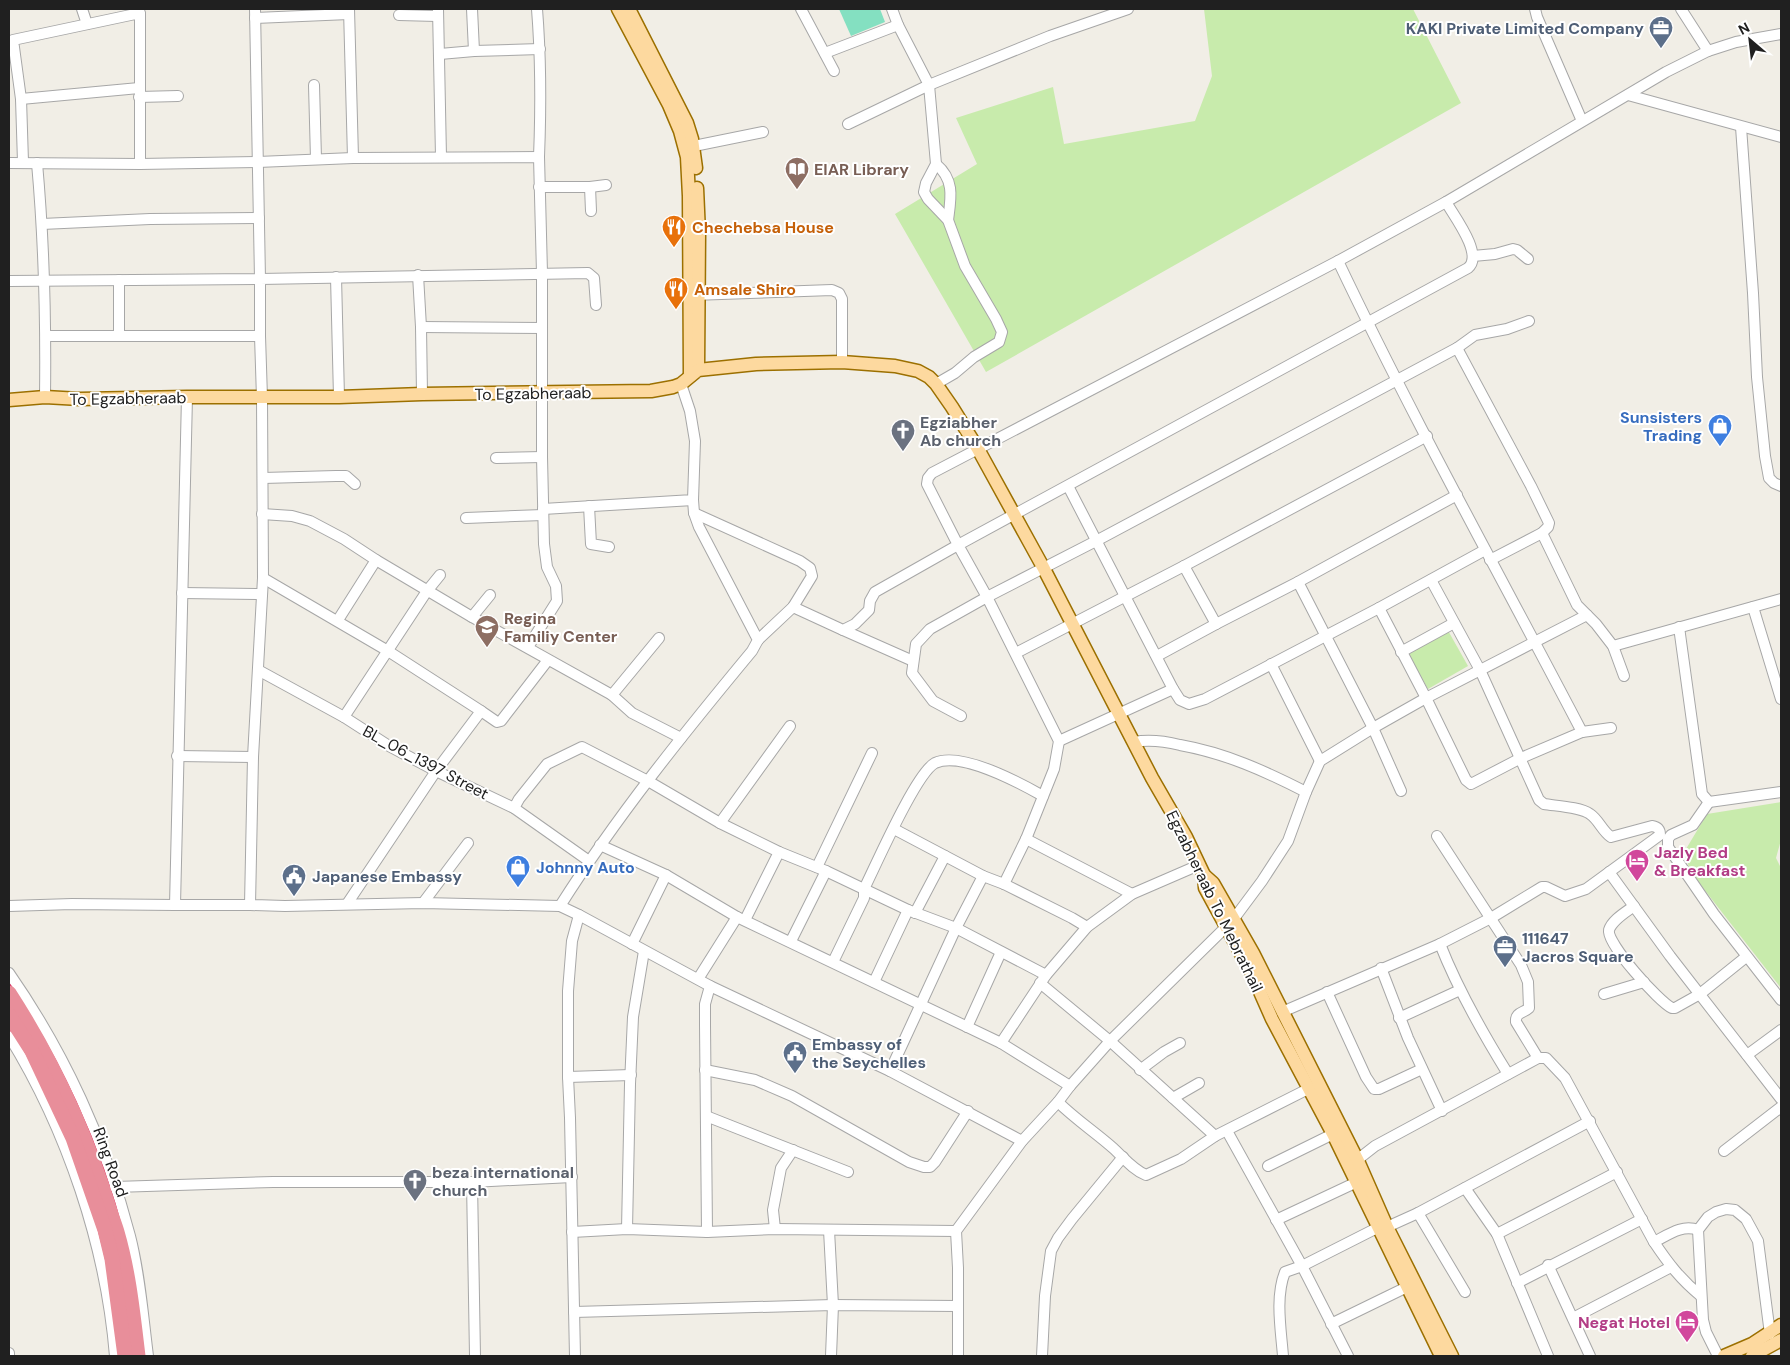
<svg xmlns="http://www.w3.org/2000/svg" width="1790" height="1365" viewBox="0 0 1790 1365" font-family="'DM Sans',sans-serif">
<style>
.grass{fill:#c8ebac}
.pitch{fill:#84e0c1}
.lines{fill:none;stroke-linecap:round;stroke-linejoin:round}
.minor-casing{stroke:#a7a7a7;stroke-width:12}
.major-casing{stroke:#9c7000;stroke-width:15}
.highway-casing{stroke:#dd255b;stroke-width:18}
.minor{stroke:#fff;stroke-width:10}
.major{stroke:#fdd99f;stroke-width:12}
.highway{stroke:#e88e9a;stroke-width:15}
.labels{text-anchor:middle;stroke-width:4;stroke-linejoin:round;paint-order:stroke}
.service-label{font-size:16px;font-weight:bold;fill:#4e5e75;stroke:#fff;text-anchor:start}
.education-label{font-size:16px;font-weight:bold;fill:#785e54;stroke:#fff;text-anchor:start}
.food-label{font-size:16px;font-weight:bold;fill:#c56008;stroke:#fff;text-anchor:start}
.street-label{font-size:16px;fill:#202020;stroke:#fff}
.shop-label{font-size:16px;font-weight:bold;fill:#366cbe;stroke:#fff;text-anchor:end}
.worship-label{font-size:16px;font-weight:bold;fill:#5b616d;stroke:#fff;text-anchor:start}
.hotel-label{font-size:16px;font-weight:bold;fill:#b23c85;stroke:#fff;text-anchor:start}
</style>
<rect width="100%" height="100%" fill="#f1eee6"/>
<g class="grass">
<polygon points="1204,9 1413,9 1461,103 986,372 895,214 977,164 956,118 1053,87 1064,144 1195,121 1212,76"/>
<polygon points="1446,627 1468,666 1428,689 1406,650"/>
<polygon points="1781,802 1781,840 1776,858 1781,868 1781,988 1689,870 1686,849 1707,814"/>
</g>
<polygon class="pitch" points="839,9 880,9 885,22 851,36"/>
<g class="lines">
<defs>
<g id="minor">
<polyline points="82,9 87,24"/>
<polyline points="349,9 353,158"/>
<polyline points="438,9 441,157"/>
<polyline points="472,9 474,51"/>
<path d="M537,9C541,59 541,107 539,157"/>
<polyline points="801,9 834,71"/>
<polyline points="892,9 898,25 929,85 1050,36 1128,9"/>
<polyline points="1535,9 1537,17 1582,121"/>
<polyline points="1681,9 1708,51"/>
<polyline points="399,15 437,16"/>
<polyline points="255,18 349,14"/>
<polyline points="825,53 898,25"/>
<polyline points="440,54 474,51 540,49"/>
<polyline points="314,85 316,159"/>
<polyline points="1628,95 1781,137"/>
<polyline points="139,97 178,96"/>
<polyline points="21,99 139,88"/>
<polyline points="848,124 929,85 936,164 926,183 924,192 928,199 948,220 965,266 996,319 1002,332 999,342 974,357 955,373 936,384"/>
<polyline points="1741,127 1753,293 1757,377 1765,456 1769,478 1774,483 1781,486"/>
<polyline points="694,146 763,132"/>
<polyline points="23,162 21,99 13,40 140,13 140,164"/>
<polyline points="9,163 140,164 258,162 353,158 539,157 542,273 542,457 544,544 547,567 556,586 557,601 528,647"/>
<path d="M37,163C44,241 46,319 45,397"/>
<path d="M936,164C955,180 951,198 948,220"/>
<polyline points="539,187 590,187 591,211"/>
<polyline points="590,187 606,185"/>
<path d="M1446,202C1454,216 1484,255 1468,268L958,545L987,597L1096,541L1457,348L1531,486L1549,523L1548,527L1542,533L1490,560"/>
<polyline points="42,224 150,219 259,218"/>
<polyline points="1473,256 1495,254 1513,249 1517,250 1528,259"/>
<path d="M1338,261C1414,421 1500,575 1582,732"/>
<polyline points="418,275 421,327 422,394"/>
<polyline points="336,277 339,397"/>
<polyline points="9,281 260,279 255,9"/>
<polyline points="693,295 832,290 839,293 842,299 842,362"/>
<polyline points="596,305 594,278 588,273 260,279 260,336 262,398 263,578 253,757 250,905 285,906 423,903 560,906 579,915 710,986 890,1071 1022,1141"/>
<polyline points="421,327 542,328"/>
<polyline points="46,336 260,336"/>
<polyline points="119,336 119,280"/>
<polyline points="1457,348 1475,335 1507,329 1529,321"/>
<polyline points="187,397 175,905 250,905"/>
<polyline points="496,458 542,457"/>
<polyline points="263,478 336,476 346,476 355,484"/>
<polyline points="1068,486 1173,689 1180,700 1189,704 1205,699 1379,608 1485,550"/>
<polyline points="589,506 591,544 609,547"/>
<polyline points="543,509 693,500 695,441 690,411 681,384"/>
<polyline points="694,513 800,561 810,568 812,576 793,607 758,640"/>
<polyline points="262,514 292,516 310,521 344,539 376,560 472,617 612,695 632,713 681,738"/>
<polyline points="466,518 543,515"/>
<polyline points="1542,533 1577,605 1596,624 1613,646 1624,676"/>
<polyline points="1184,566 1216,624"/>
<polyline points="263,578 388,651 481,711 436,771 347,904"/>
<polyline points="1298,582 1373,728 1401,791"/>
<polyline points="182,593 262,594"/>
<polyline points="793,607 843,630 855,624 869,610 870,601 875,592 958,545 927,484 928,478 932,473 1338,261 1446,202 1666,72 1708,51 1736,42 1781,34"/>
<polyline points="1753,607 1781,699"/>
<polyline points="1379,608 1426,698 1466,780 1471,784 1521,758 1582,732 1611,728"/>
<polyline points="472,617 490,595"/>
<polyline points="338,620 376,560"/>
<polyline points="1679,627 1702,794 1709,802 1781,792"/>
<polyline points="843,630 913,661"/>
<polyline points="1613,646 1781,599"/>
<polyline points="1401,652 1454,623"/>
<polyline points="1016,653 1184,566 1427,436"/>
<polyline points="1157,656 1216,624 1298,582 1457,495"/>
<polyline points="1271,664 1320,761"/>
<polyline points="258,670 344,717 389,746 436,771 514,808 589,861"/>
<polyline points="612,695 659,638"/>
<polyline points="481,711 497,722 501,721 548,660"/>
<polyline points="961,716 933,701 912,673 916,644 930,629 987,597 1059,741 1054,769 1026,839 1004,884"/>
<polyline points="344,717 427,591 440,575"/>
<polyline points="1059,741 1173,689"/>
<path d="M1134,742C1150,739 1164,741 1180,745C1225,753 1265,771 1306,792"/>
<polyline points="177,756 253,757"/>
<polyline points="1709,802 1693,825 1671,835 1668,839 1668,847 1714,914 1781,1000"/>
<polyline points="514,808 519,799 547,764 582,747 648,781 720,823 790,726"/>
<polyline points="720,823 779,852 826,871 908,910 956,928 1046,975"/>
<polyline points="894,829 983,876 1004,884 1072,918 1087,927"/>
<path d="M1437,836L1521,965L1528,982L1529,1008C1524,1013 1515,1012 1516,1022L1538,1058"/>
<polyline points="1026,839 1132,894"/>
<polyline points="600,845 666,875 737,917 1001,1043 1070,1086"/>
<polyline points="817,867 872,753"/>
<polyline points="1609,872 1670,956 1781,1099"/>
<polyline points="423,903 468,843"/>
<polyline points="9,906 72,904 175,905"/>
<path d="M560,906C617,816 684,733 752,651L758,640L699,527L694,513L693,500"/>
<path d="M1634,906C1626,912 1612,920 1609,930C1606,943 1659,1002 1672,1008H1675L1700,994L1746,957"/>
<polyline points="915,913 945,856"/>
<polyline points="745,920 779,852"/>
<polyline points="791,941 826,871"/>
<polyline points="632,944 666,875"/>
<path d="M1440,944C1458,990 1482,1032 1508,1074"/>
<path d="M833,962L864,898V889C876,865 916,773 935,763C961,751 1020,783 1043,796"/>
<polyline points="1381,968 1408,1038 1442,1111"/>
<path d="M9,973C64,1052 106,1143 130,1236C140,1275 143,1317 148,1356"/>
<polyline points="698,979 737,917"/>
<polyline points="874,982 908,910"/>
<polyline points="1040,983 1110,1041 1215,1136"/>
<polyline points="1327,992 1366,1077 1374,1089 1379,1089 1422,1069"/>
<polyline points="1604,994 1644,982"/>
<path d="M1282,1012L1440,944L1491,918L1542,887H1546L1565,896L1586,889L1660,835C1660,829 1658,827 1652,826L1611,837C1602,831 1599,820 1590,814C1580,807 1556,806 1544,804L1539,800L1480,670L1431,580"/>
<polyline points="1399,1018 1460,990"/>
<polyline points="967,1027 1001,952"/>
<path d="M9,1036C67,1130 106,1246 115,1356"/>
<polyline points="1001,1043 1046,975 1087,927 1132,894 1199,865"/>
<polyline points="1747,1055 1781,1030"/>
<polyline points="705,1070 755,1080 792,1096 909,1162 924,1167 930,1167 935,1162 968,1111"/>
<polyline points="1140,1070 1164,1052 1180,1043"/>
<polyline points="890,1071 956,928 983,876"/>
<polyline points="568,1077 631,1075"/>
<polyline points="1173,1098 1199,1083"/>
<path d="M1058,1102C1075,1119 1095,1132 1113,1148C1123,1157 1133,1170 1146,1175L1181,1159L1215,1136L1310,1088"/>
<polyline points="706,1116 848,1172"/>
<polyline points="1227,1131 1302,1266 1348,1356"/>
<polyline points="1724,1151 1781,1107"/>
<path d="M1352,1164L1375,1146L1538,1058H1546L1565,1078L1654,1242C1668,1263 1681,1280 1701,1296"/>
<polyline points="1268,1166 1333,1134"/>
<polyline points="472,1182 475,1356"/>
<polyline points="115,1187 273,1182 472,1182 572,1177"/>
<polyline points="1465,1188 1497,1234 1548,1356"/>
<polyline points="1418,1213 1465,1292"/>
<polyline points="1276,1220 1357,1182"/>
<polyline points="1387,1227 1418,1213 1590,1121"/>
<polyline points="627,1229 630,1084 633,1017 644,951"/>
<polyline points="775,1229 773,1210 781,1168 793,1150"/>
<polyline points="829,1230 833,1305 831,1356"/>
<polyline points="572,1232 627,1229 707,1232 775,1229 956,1231"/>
<polyline points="707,1232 705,1025 705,1004 710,986"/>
<polyline points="1497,1234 1617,1172"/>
<path d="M1654,1242C1668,1235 1682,1224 1698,1230"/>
<polyline points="1548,1265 1590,1356"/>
<polyline points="1517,1283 1642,1219"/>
<polyline points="574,1312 833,1305 958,1306"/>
<polyline points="1573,1318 1671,1267"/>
<polyline points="1331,1324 1407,1287"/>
<polyline points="9,1353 9,1356"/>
<polyline points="575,1356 570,1118 568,1077 568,991 572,941 579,915"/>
<polyline points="958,1356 958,1268 956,1231 1022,1141 1058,1102 1070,1086 1110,1041 1233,920 1262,881 1288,841 1306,792 1320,761 1373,728 1426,698 1587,615"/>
<polyline points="1042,1356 1045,1296 1051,1251 1058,1238 1072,1219 1123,1157"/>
<path d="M1283,1356C1281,1330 1275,1297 1285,1272L1302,1266L1379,1227"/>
<polyline points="1718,1356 1706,1332 1703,1320 1698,1230 1708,1217 1716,1212 1726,1209 1735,1210 1746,1219 1758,1241 1770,1334"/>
</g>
<g id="major">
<polyline points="618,9 669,105 680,131 687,157 689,196 690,376"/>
<polyline points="629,9 687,123 692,139 696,168"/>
<polyline points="697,188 699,233 698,370"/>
<polyline points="9,400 45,397 80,399 187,397 339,397 422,394 651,391 673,387 681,384 698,370 756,364 842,362 895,366 918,371 929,377 936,384 952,407 978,449 1043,567 1152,778 1186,837 1204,875 1205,888 1253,976 1272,1019 1333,1134 1441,1356"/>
<polyline points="1204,875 1213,883 1253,953 1358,1161 1387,1227 1452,1356"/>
<polyline points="1724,1356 1752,1344 1781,1325"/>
<polyline points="1752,1356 1781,1340"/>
</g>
<g id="highway">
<path d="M9,993C53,1061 86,1133 110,1211C112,1218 115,1225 117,1232C129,1273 133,1315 138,1356"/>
<polyline points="9,1015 32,1051 73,1138 105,1230 112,1259 125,1356"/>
</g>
</defs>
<use href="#minor" class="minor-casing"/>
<use href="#major" class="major-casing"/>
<use href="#highway" class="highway-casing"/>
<use href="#minor" class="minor"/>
<use href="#major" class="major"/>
<use href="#highway" class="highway"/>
</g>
<defs>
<symbol id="office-pin" viewBox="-11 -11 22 30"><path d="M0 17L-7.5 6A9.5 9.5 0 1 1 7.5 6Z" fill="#5c6f8a" stroke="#fff"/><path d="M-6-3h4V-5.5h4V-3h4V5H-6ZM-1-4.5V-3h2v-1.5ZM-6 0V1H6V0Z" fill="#fff"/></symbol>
<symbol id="library-pin" viewBox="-11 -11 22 30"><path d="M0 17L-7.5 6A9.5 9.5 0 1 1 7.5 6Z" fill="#8d6e63" stroke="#fff"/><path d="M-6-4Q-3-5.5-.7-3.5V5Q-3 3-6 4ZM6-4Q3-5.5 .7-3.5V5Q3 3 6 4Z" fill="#fff"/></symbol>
<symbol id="restaurant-pin" viewBox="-11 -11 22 30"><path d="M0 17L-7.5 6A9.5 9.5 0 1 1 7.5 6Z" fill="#e8710a" stroke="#fff"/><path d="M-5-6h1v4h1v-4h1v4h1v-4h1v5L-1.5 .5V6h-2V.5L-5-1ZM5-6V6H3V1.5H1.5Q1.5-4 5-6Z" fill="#fff"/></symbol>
<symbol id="shop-pin" viewBox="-11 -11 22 30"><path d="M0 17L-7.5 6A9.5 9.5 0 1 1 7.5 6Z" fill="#3f7fe0" stroke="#fff"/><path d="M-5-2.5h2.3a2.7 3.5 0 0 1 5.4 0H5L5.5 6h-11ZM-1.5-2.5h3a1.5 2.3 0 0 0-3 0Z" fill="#fff"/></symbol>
<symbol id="church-pin" viewBox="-11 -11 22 30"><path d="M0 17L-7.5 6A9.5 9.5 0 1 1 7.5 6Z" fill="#6b7280" stroke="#fff"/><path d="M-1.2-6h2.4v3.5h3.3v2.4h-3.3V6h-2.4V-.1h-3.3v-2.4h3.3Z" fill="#fff"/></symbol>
<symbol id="school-pin" viewBox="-11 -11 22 30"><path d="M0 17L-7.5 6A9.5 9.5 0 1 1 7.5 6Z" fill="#8d6e63" stroke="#fff"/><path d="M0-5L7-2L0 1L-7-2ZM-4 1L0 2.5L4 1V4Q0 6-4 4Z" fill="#fff"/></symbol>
<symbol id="hotel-pin" viewBox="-11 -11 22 30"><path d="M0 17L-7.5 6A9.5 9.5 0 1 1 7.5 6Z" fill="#d1479c" stroke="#fff"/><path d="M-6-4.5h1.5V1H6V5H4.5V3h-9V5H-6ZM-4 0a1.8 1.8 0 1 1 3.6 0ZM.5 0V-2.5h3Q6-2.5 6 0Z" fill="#fff"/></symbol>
<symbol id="civic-pin" viewBox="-11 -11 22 30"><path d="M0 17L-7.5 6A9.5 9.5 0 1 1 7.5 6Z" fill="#5c6f8a" stroke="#fff"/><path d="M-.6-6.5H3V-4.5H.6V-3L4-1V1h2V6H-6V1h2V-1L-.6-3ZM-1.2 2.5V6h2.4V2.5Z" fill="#fff"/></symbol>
</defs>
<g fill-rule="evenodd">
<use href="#office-pin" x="1647" y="14" width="28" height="38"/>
<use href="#library-pin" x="783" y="155" width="28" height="38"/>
<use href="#restaurant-pin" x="660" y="213" width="28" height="38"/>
<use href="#restaurant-pin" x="662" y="275" width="28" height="38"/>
<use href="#shop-pin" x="1706" y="412" width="28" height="38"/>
<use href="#church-pin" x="889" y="417" width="28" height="38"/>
<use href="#school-pin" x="473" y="613" width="28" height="38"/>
<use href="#hotel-pin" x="1623" y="847" width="28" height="38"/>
<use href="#shop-pin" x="504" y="853" width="28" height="38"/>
<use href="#civic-pin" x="280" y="862" width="28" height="38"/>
<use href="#office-pin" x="1491" y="933" width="28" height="38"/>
<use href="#civic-pin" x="781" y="1039" width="28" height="38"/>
<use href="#church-pin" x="401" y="1167" width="28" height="38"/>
<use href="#hotel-pin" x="1673" y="1308" width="28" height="38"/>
</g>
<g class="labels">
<g class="service-label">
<text x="1644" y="34" text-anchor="end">KAKI Private Limited Company</text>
<text x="312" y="882">Japanese Embassy</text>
<text x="1522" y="944">111647<tspan x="1522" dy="18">Jacros Square</tspan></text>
<text x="812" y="1050">Embassy of<tspan x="812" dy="18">the Seychelles</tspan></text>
</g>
<g class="education-label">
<text x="814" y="175">EIAR Library</text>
<text x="504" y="624">Regina<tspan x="504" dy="18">Familiy Center</tspan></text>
</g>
<g class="food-label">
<text x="692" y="233">Chechebsa House</text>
<text x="694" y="295">Amsale Shiro</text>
</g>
<g class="street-label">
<text transform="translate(533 393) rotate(-1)" y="6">To Egzabheraab</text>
<text transform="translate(128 398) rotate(-1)" y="6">To Egzabheraab</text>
<text transform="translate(426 762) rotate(28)" y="6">BL_06_1397 Street</text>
<text transform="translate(1215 901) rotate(64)" y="6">Egzabheraab To Mebrathail</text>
<text transform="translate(111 1162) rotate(70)" y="6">Ring Road</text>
</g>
<g class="shop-label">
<text x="1702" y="423">Sunsisters<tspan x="1702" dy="18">Trading</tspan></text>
<text x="536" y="873" text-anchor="start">Johnny Auto</text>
</g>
<g class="worship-label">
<text x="920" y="428">Egziabher<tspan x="920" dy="18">Ab church</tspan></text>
<text x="432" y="1178">beza international<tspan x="432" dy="18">church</tspan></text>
</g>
<g class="hotel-label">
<text x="1654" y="858">Jazly Bed<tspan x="1654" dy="18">&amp; Breakfast</tspan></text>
<text x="1670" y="1328" text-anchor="end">Negat Hotel</text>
</g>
</g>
<rect width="1790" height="1365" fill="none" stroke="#202020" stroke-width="20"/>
<g transform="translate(1750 40) rotate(332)" stroke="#ffffff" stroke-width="4" paint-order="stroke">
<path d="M0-4L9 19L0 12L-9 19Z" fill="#202020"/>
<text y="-8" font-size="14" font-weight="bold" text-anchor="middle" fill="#202020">N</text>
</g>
</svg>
